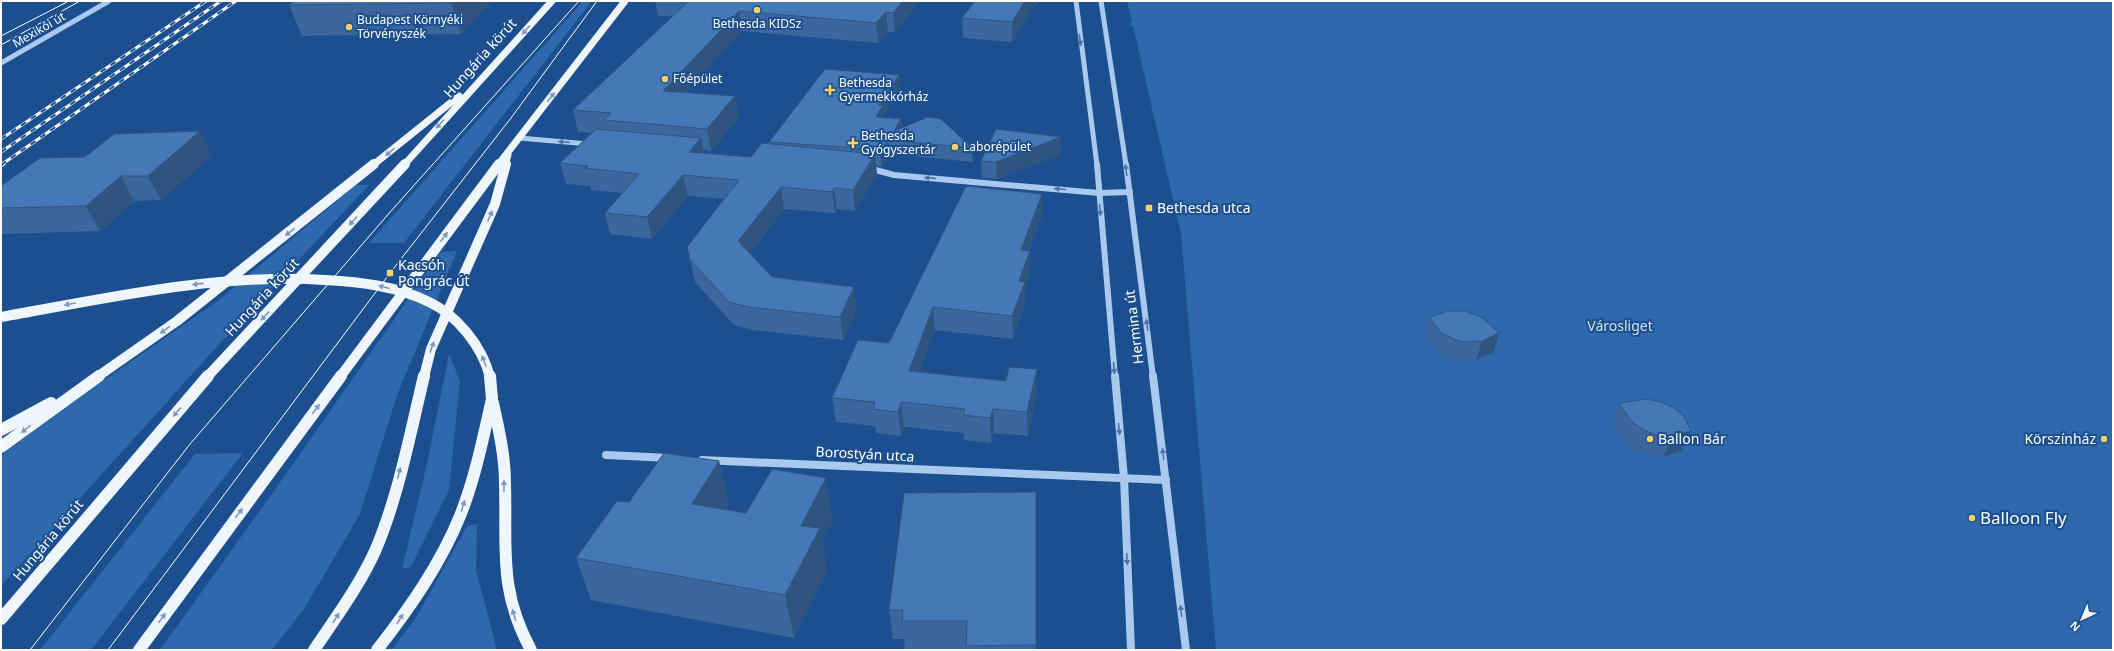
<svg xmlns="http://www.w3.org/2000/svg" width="2114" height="651" viewBox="0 0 2114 651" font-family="'Noto Sans',sans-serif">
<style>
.green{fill:#2e69ad}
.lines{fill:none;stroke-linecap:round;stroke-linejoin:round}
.minor-far2{stroke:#a9c9ee;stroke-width:5}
.minor-far1{stroke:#a9c9ee;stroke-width:6}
.minor{stroke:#a9c9ee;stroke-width:8}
.major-far2{stroke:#f0f6ff;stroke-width:7}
.major-far1{stroke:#f0f6ff;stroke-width:10}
.major{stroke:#f0f6ff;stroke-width:12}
.tram{stroke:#fff;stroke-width:1}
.rail-far1-casing{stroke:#fff;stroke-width:3}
.rail-casing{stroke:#fff;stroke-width:4.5}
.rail-far1{stroke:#1b4f8f;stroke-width:2;stroke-dasharray:6;stroke-linecap:butt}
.rail{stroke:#1b4f8f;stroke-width:3;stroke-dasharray:8;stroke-linecap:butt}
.major-bridge-far1{stroke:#f0f6ff;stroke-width:10}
.major-bridge{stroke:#f0f6ff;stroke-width:12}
.wall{fill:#3a679d}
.shaded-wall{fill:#305480}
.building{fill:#4478b7;stroke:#305480}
.oneway{fill:#7b9ac1}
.oneway2{fill:#4674ac}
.poi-dot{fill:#ffd166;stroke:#1b4f8f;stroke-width:1.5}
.labels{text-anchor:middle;stroke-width:4;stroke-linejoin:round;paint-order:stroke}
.far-poi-label{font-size:12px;fill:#fff;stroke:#1b4f8f;text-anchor:start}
.far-street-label{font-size:12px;fill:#fff;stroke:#1b4f8f}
.street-label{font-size:14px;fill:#fff;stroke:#1b4f8f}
.poi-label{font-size:14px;fill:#fff;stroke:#1b4f8f;text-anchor:start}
.park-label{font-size:14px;fill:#cfe3fa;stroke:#1b4f8f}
.near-poi-label{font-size:17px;fill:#fff;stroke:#1b4f8f;text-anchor:start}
</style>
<rect width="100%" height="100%" fill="#1b4f8f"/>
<g class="green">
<polygon points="583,1 592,1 404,243 369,243"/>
<polygon points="1127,1 2113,1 2113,650 1216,650 1181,234 1133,26 1129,24 1132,22"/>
<polygon points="356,185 369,185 213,351 1,586 1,455 103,381 215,303"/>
<polygon points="457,251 397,395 360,514 304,609 272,650 160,650 291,467 441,252"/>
<polygon points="449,354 460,381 449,490 411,567 402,569 426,468"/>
<polygon points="243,453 91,650 40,650 195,454"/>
<polygon points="477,524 476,570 497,650 392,650 417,616 467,526"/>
</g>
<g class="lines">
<g class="minor-far2">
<polyline points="1076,1 1097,165"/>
<polyline points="1101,1 1126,165"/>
<polyline points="1,63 109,1"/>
<polyline points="519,138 589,144"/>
</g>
<g class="minor-far1">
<polyline points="1097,164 1115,377"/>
<polyline points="1126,164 1153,377"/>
<polyline points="868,168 894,175 1099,193 1130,192"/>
</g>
<g class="minor">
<polyline points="1115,376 1124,478 1131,650"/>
<polyline points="1153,376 1186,650"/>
<polyline points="606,455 669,458"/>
<polyline points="702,460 1166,480"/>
</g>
<g class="major-far2">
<polyline points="373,165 459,96"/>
<polyline points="404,165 552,1"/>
<polyline points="498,165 625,1"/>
<polyline points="505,165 508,155"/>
</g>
<g class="major-far1">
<polyline points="97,377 177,321 374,164"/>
<polyline points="207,377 405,164"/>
<polyline points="340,377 499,164"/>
<polyline points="424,377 431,349 495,204 506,164"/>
</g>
<g class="major">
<path d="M493,403C499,430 505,456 505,484C507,549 498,589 531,650"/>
<polyline points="1,430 51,403"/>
<polyline points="1,447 99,376"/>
<polyline points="1,619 208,376"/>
<polyline points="139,650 341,376"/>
<path d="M314,650C336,617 360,585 376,549C399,494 410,434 424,376"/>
<path d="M377,650C409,609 440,565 460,516C475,479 483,438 492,399"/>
</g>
<g class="tram">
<polyline points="1,36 67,2"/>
<polyline points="1,45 80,1"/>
<polyline points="30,650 190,444 391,211 579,1"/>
<polyline points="108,650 390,273 511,118 597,1"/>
</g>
<defs>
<g id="rail-far1">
<polyline points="1,139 206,1"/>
<polyline points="1,152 221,1"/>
<polyline points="1,165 236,1"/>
</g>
<polyline id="rail" points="1,165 3,164"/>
</defs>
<use href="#rail-far1" class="rail-far1-casing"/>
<use href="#rail" class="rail-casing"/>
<use href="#rail-far1" class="rail-far1"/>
<use href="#rail" class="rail"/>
<path class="major-bridge-far1" d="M1,317C108,298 216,273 325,280C360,282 397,286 429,302C457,315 482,346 490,377"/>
<polyline class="major-bridge" points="490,376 492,399"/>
</g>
<g class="wall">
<polygon points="294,1 492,1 461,34 302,36 289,5"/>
<polygon points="655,1 920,1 895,32 888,32 878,43 742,31 686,92 739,117 711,151 703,150 704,153 751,157 769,144 769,142 900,89 884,114 884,117 901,119 902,127 972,148 973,162 890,154 882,167 876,165 877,175 855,211 837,209 835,213 784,209 750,253 772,277 857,310 843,340 752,330 734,325 695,282 687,247 724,199 688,196 652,239 610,234 605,213 622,193 591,190 590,186 566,184 560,163 592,133 578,132 573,110 673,16 658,16"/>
<polygon points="975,1 1038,1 1012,42 963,38 962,18"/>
<polygon points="1061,154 997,179 982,178 981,161"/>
<polygon points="212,155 161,200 134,201 100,231 1,234 1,186"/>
<polygon points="1042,216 1029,251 1030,274 1025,289 1025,305 1013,339 935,330 919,372 1006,381 1037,369 1037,393 1028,436 994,433 991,443 964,440 964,433 904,427 901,436 876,433 875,426 836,422 832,398 889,343"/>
<polygon points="1429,317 1499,333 1494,352 1476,360 1460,362 1451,360 1436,352 1425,336"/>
<polygon points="1647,399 1682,451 1664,456 1650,456 1636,450 1625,443 1612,423 1619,403"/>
<polygon points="719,461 729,503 725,509 746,513 833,520 822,542 827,571 794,638 591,600 576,558 629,502"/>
<polygon points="1036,521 1036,650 905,650 904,639 893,639 889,610"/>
</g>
<g class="shaded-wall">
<polygon points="453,1 492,1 461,34 451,3"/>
<polygon points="903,1 920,1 895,32 893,13"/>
<polygon points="1025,1 1038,1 1012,42 1012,22"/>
<polygon points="739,11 742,31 668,112 663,91"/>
<polygon points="886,12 888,32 878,43 876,23"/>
<polygon points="899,75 900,89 884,114 884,120 876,117 879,105"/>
<polygon points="735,96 739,117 711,151 707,129"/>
<polygon points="901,119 902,133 894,131"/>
<polygon points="200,131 212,155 161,200 148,176"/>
<polygon points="1061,137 1061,154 997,179 996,162"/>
<polygon points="701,138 705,159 689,152"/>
<polygon points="888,140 890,154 882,167 880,152"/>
<polygon points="875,154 877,175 855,211 853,190"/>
<polygon points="683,175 688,196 652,239 647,217"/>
<polygon points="121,176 134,201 100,231 86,206"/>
<polygon points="781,187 784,209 742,263 738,241"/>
<polygon points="834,188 837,209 835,213 832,192"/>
<polygon points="1042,194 1042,216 1021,272 1021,250"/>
<polygon points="1030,251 1030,274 1025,289 1025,305 1013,339 1012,316 1019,281"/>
<polygon points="854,287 857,310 843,340 840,317"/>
<polygon points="933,307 935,330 911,395 909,371"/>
<polygon points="1499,333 1494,352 1476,360 1482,341"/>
<polygon points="1037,369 1037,393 1028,436 1027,412"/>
<polygon points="901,402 904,427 901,436 898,412"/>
<polygon points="993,409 994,433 991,443 990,418"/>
<polygon points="1691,431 1682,451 1664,456 1672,436"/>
<polygon points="719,461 729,503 703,546 692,504"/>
<polygon points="826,478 833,520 822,542 827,571 794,638 785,595 801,526"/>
</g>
<g class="building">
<polygon points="294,1 453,1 451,3 289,5"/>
<polygon points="689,1 903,1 893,13 886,12 876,23 739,11 663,91 735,96 707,129 604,120 611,113 573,110"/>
<polygon points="975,1 1025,1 1012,22 962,18"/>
<polygon points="825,69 899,75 879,105 883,105 876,117 901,119 894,131 928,117 941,119 972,148 888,140 880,152 871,149 769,142"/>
<polygon points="596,129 701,138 689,152 751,157 762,143 875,154 853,190 834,188 832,192 781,187 738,241 772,277 854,287 840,317 748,307 729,302 690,260 687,247 739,180 683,175 647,217 605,213 639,174 585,168 588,166 560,163"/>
<polygon points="996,129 1061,137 996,162 981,161"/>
<polygon points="200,131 148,176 121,176 86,206 1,208 1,186 40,158 85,157 114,134"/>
<polygon points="966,186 1042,194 1021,250 1030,251 1019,281 1025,282 1012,316 933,307 909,371 1006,381 1009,367 1037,369 1027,412 993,409 990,418 963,415 965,409 901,402 898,412 873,409 875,402 832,398 858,340 889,343"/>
<polygon points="1448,311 1466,311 1483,318 1499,333 1482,341 1465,342 1456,340 1441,333 1429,317"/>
<polygon points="1647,399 1661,402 1674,408 1684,416 1691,431 1672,436 1659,436 1644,430 1633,423 1619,403"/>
<polygon points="664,453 719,461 692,504 746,513 772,469 826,478 801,526 820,528 785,595 576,558 617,501 629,502"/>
<polygon points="1036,492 1036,645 966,646 967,621 902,621 903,610 889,610 904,493"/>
</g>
<defs><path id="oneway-solid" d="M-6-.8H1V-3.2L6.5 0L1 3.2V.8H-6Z"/></defs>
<g class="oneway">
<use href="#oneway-solid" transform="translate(526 30) rotate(132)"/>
<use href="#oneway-solid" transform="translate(551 97) rotate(-52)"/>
<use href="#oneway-solid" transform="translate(440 124) rotate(132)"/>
<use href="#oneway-solid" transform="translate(390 152) rotate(141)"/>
<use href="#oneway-solid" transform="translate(490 216) rotate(-66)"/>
<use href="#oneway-solid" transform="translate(353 221) rotate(132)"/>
<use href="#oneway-solid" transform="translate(290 232) rotate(142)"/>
<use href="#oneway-solid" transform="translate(444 237) rotate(-53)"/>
<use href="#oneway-solid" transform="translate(198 284) rotate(174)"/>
<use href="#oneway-solid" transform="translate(384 287) rotate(-166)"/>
<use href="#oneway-solid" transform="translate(70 304) rotate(170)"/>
<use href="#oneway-solid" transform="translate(265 316) rotate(133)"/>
<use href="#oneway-solid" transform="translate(165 330) rotate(144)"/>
<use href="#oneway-solid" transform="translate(432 347) rotate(-70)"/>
<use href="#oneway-solid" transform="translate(484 361) rotate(-111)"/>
<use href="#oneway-solid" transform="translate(316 409) rotate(-53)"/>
<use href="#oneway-solid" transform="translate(177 412) rotate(130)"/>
<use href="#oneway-solid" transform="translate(26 429) rotate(143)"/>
<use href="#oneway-solid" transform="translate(399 473) rotate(-76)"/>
<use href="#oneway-solid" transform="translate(504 486) rotate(-90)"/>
<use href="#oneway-solid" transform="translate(463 506) rotate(-73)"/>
<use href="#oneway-solid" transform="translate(239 513) rotate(-53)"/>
<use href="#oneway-solid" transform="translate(514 615) rotate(-107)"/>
<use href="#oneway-solid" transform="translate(162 618) rotate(-54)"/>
<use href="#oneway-solid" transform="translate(336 618) rotate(-57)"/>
<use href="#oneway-solid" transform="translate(400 619) rotate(-58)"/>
</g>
<g class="oneway2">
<use href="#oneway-solid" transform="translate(1080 40) rotate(82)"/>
<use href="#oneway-solid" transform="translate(564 142) rotate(-175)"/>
<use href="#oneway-solid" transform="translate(1126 170) rotate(-99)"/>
<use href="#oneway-solid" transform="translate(930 178) rotate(-175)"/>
<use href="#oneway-solid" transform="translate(1060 189) rotate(-175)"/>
<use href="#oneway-solid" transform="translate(1100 210) rotate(85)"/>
<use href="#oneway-solid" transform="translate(1147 325) rotate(-97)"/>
<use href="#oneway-solid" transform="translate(1114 368) rotate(85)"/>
<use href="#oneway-solid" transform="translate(1119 429) rotate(85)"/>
<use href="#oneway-solid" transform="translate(1163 454) rotate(-97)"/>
<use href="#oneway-solid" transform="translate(1127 559) rotate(88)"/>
<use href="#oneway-solid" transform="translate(1181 611) rotate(-97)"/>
</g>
<g class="poi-dot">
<circle cx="757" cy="10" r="4"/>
<circle cx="349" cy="27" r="4"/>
<circle cx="665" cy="79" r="4"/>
<path d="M828 84h4v4h4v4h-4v4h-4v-4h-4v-4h4z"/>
<path d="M851 137h4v4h4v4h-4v4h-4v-4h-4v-4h4z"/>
<circle cx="955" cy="147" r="4"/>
<rect x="1145" y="204" width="8" height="8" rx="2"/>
<rect x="386" y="269" width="8" height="8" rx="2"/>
<circle cx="1650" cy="439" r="4"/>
<circle cx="2104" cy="439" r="4"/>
<circle cx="1972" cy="518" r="4"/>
</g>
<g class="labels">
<g class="far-poi-label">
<text x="357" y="24">Budapest Környéki<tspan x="357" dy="14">Törvényszék</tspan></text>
<text x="757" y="28" text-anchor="middle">Bethesda KIDSz</text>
<text x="673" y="83">Főépület</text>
<text x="839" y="87">Bethesda<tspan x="839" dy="14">Gyermekkórház</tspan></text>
<text x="861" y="140">Bethesda<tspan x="861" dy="14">Gyógyszertár</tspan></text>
<text x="963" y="151">Laborépület</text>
</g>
<g class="far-street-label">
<text transform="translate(39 30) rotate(-30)" y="4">Mexikói út</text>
</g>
<g class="street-label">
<text transform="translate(480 58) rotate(-48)" y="5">Hungária körút</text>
<text transform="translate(262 297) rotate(-47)" y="5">Hungária körút</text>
<text transform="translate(1134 327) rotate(-97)" y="5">Hermina út</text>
<text transform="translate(865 454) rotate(3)" y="5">Borostyán utca</text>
<text transform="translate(48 540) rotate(-50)" y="5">Hungária körút</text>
</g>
<g class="poi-label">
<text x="1157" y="213">Bethesda utca</text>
<text x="398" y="270">Kacsóh<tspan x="398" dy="16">Pongrác út</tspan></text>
<text x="1658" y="444">Ballon Bár</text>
<text x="2096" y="444" text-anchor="end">Körszínház</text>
</g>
<g class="park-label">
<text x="1620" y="331">Városliget</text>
</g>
<g class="near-poi-label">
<text x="1980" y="524">Balloon Fly</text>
</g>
</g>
<rect width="2114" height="651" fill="none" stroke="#ffffff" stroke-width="4"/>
<g transform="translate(2082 619) rotate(224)" stroke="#1b4f8f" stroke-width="3" paint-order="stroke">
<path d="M0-3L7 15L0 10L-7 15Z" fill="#ffffff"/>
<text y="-6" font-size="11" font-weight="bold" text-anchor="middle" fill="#ffffff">N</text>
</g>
</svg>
